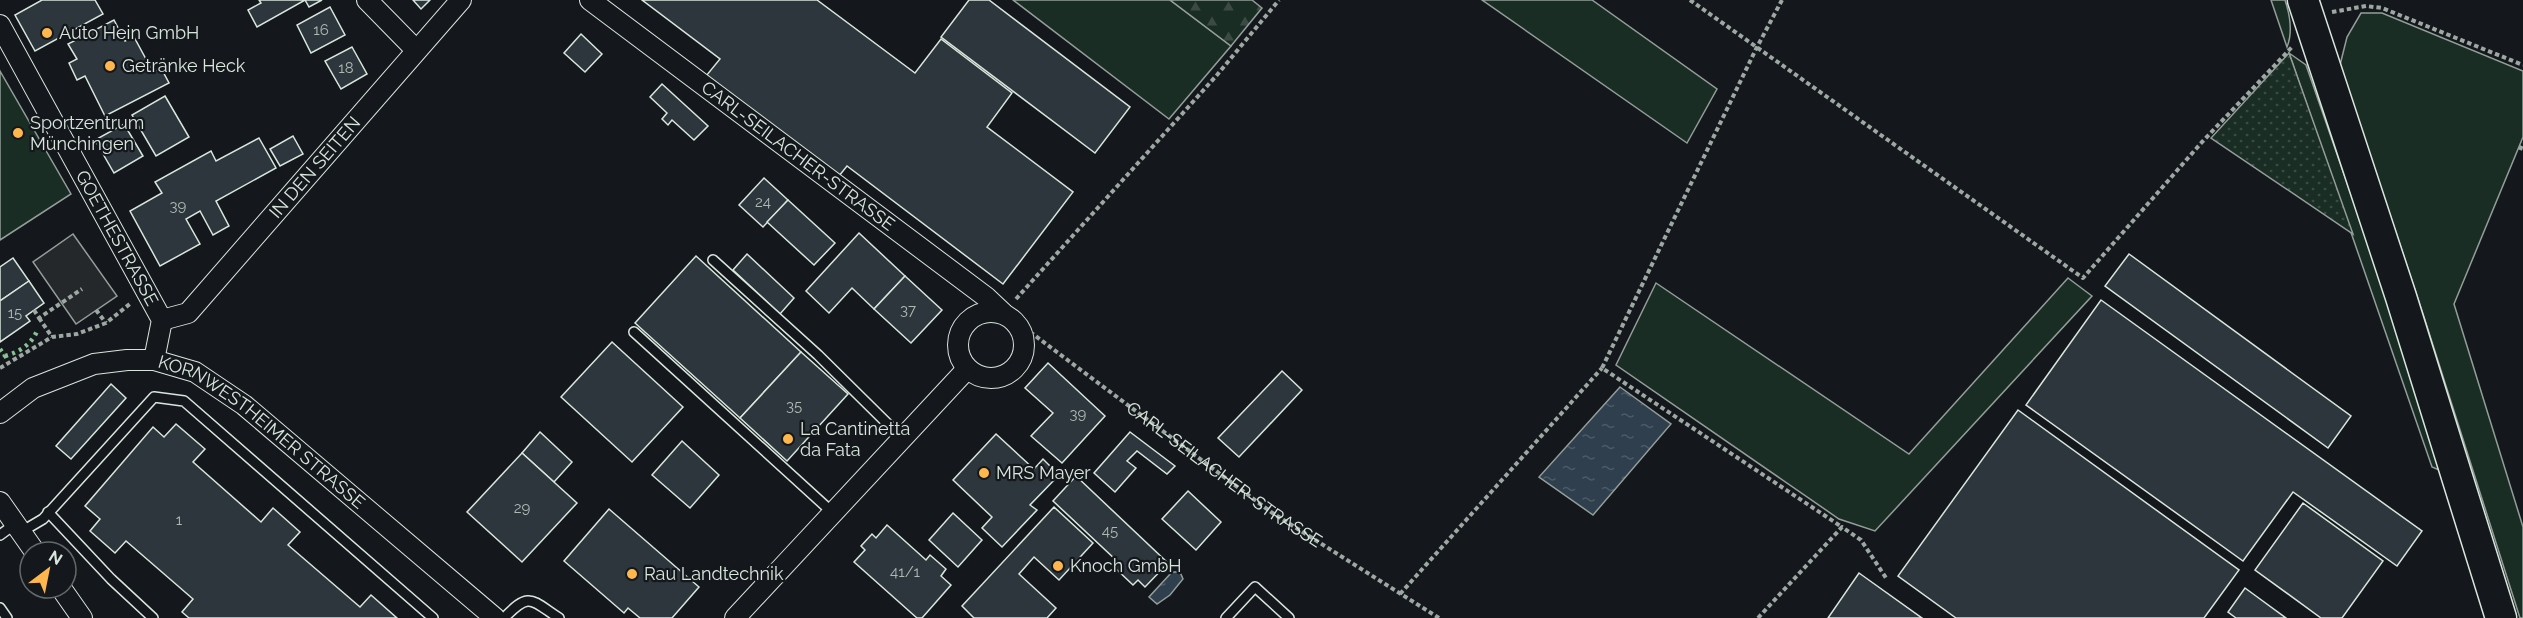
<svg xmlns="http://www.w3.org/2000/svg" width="2523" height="618" viewBox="0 0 2523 618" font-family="Raleway,sans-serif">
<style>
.grass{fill:#1a2d24;stroke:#939e99;stroke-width:1.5}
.forest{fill:url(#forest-firs);stroke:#939e99;stroke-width:1.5}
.park{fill:url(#park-dots);stroke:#939e99;stroke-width:1.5}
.parking{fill:#24282b;stroke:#939e99;stroke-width:1.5}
.water{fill:url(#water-ripples);stroke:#939e99;stroke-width:1.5}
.building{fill:#2c363c;stroke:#d8e6dc;stroke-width:1.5}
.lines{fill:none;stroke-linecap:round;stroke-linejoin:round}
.service-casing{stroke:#d8e6dc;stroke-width:12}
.minor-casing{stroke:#d8e6dc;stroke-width:22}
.primary-casing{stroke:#d8e6dc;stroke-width:33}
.path{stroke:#9da8a2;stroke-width:4;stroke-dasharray:4.5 3;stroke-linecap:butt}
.service{stroke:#14181c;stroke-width:9}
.minor{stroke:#14181c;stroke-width:20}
.primary{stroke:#14181c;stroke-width:30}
.hedge{stroke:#8ac095;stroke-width:4.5;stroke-dasharray:3 4.5;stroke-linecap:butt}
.poi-dot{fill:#ffb74d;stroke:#14181c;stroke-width:2}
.labels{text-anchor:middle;stroke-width:4.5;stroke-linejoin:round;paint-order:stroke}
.number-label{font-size:15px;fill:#adbab4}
.poi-label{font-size:18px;fill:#d8e6dc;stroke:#14181c;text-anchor:start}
.street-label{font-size:18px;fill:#d8e6dc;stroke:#14181c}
</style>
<defs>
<pattern id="forest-firs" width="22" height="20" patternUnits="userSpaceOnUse" patternTransform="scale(1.5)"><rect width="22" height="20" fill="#1a2d24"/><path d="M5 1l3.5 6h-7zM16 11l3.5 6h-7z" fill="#3b4b43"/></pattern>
<pattern id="park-dots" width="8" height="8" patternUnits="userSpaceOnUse" patternTransform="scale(1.5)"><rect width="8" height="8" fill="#1a2d24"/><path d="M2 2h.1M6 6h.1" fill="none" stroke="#3b4b43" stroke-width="1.8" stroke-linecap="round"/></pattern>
<pattern id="water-ripples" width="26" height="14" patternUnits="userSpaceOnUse" patternTransform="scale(1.5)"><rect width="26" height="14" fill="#2f3f4d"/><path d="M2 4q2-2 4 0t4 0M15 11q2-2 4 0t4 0" fill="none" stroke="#4c5b66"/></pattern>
</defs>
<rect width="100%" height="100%" fill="#14181c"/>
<g class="grass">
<polygon points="1013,0 1170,0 1231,46 1169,119"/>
<polygon points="1482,0 1592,0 1717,89 1687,143"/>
<path d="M2271,0H2285C2290,15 2293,32 2287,47Z"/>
<polygon points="2361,13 2382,13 2523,71 2523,137 2454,304 2523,527 2523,618 2520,618 2424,317 2340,65 2347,37"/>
<polygon points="2289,53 2306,65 2393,315 2439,470 2432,467"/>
<polygon points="0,71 71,194 0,240"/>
<polygon points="2068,278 2092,296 1875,531 1839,519 1616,365 1656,283 1909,454"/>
</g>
<polygon class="forest" points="1170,0 1252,0 1262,8 1231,46"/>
<polygon class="park" points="2289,53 2353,234 2211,138"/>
<polygon class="parking" points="73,234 117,296 76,324 33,262"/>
<g class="water">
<polygon points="1620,387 1671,424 1593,515 1539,477"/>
<polygon points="1172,572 1180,572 1183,579 1170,595 1157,604 1149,597"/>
</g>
<g class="building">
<polygon points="42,0 95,0 103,14 35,51 15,15"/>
<polygon points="259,0 322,0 309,7 305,0 257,27 248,10 261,3"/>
<polygon points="413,0 430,0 421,9"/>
<polygon points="642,0 817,0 915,73 941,39 1012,93 987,127 1073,192 1003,284 847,166 839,176 706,76 720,59"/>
<polygon points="969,0 989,0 1130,107 1095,153 941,37"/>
<polygon points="330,7 345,35 311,53 297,25"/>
<polygon points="114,20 125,41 134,37 153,72 161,68 169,83 105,116 85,76 77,80 69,63 77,59 68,44"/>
<polygon points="581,34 602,54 585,72 564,53"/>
<polygon points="352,47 367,74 341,89 325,61"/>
<polygon points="662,84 708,126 694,140 672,120 668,125 662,119 667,113 650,97"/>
<polygon points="165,96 189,137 156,156 132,115"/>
<polygon points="124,124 143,156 114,173 95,140"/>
<polygon points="293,136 303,154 280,166 270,149"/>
<polygon points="259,138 276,168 216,201 229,226 213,235 200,211 186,219 200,244 160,266 130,211 162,193 155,182 211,151 216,161"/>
<polygon points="764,178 788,200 763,227 739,205"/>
<polygon points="788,200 835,243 814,265 767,222"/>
<polygon points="859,233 905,276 874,309 852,288 829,313 806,291"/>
<polygon points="747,254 794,298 780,314 733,270"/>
<polygon points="2129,254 2351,416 2328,448 2105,286"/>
<polygon points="696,256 801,352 740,418 635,323"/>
<polygon points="13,258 29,281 0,301 0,267"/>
<polygon points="905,276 942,310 911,343 874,309"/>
<polygon points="29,281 44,303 26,316 30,321 0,342 0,301"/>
<polygon points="2101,300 2422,531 2397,566 2293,492 2243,561 2026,405"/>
<polygon points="612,342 683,407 632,462 561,397"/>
<polygon points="801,352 848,394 787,461 740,418"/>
<polygon points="1048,363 1105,416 1062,463 1031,436 1053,413 1025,388"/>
<polygon points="1282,371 1302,390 1239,457 1218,438"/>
<polygon points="111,384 126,398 71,459 56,446"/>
<polygon points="2018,410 2239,570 2204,618 1956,618 1898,576"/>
<polygon points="176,424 205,449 193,462 261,522 273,508 300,532 288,545 360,607 371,595 397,618 189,618 182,612 193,599 126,541 115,553 90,531 100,519 85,506 153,427 164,437"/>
<polygon points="540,432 572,462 554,482 522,453"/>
<polygon points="1130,432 1175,466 1167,474 1137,451 1127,461 1136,468 1115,492 1094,473"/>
<polygon points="996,434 1034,469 1043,459 1059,475 1030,505 1037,510 1002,547 982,528 992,517 953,480"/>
<polygon points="682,441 719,475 690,508 652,475"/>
<polygon points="522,453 577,503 522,562 467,512"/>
<polygon points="1076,476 1168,563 1145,587 1138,580 1133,585 1113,566 1118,562 1053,501"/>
<polygon points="1188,491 1221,522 1196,550 1162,519"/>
<polygon points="2303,503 2383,561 2342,618 2321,618 2255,570"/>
<polygon points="1054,507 1093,543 1059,580 1034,557 1019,574 1056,608 1047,618 974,618 962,606"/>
<polygon points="609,509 699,587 672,618 640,618 628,608 624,613 564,561"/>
<polygon points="953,513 982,540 958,567 929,540"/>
<polygon points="887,525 926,560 930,555 946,569 941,576 951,585 922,618 917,618 854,562 865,550 861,546 872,534 876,538"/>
<polygon points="1859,573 1922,618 1828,618"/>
<polygon points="2245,588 2286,618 2236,618 2228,612"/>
</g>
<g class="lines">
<defs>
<g id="service">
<polyline points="713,260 818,355 902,438"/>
<polyline points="634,332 833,513"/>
<polyline points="48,512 111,579 153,618"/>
<polyline points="21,532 43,519 154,397 184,401 433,618"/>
<polyline points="0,535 15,524"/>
<polyline points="0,608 7,618"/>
<path d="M504,618C530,591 531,600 559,618"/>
<polyline points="1226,618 1255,587 1289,618"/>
</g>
<g id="minor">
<polyline points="367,0 416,50"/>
<path id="s2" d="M590,0L986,297L1003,313"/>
<path id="s3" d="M0,25L162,320L154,360"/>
<circle cx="991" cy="345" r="33"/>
<path id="s4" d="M162,320L188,313L461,0"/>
<path id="s5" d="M0,413L33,388L94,364L127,360H154L195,372L244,405L495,618"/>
<polyline points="0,502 35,552"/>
<polyline points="61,588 82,618"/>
<polyline points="735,618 967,369"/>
</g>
<polyline id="primary" points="2303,0 2401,297 2501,618"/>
</defs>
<use href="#service" class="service-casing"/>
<use href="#minor" class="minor-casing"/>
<use href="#primary" class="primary-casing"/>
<g class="path">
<polyline points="1690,0 2083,278 2202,142 2293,46"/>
<polyline points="1782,0 1756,49 1602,368 1842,527"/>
<polyline points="2332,12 2366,6 2382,8 2523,65"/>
<polyline points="2520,150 2523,143"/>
<polyline points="1016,299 1217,75 1279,0"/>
<polyline points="34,310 39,318 82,289"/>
<polyline points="96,310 106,323"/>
<polyline points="39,318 52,337"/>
<path id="s1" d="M1018,323L1271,512L1439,618"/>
<polyline points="0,368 52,337 77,334 106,323 131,303"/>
<polyline points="1400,594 1602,368"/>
<polyline points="1758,618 1842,527 1861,540 1886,578"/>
</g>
<use href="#service" class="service"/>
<use href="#minor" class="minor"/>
<use href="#primary" class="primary"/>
<g class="hedge">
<polyline points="0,349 5,356 0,359"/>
<path d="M5,356C19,352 31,345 37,331"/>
</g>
</g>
<g class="poi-dot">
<circle cx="47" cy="33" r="6"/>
<circle cx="110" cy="66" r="6"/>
<circle cx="18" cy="133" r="6"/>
<circle cx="788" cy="439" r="6"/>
<circle cx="984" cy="473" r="6"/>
<circle cx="1058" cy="566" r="6"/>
<circle cx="632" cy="574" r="6"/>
</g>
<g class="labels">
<g class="number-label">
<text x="321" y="35">16</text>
<text x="346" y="73">18</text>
<text x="763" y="207">24</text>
<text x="178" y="211">39</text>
<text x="908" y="315">37</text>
<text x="15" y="318">15</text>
<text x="794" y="411">35</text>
<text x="1078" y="419">39</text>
<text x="522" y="513">29</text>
<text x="179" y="525">1</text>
<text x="1110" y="536">45</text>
<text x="905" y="577">41/1</text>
</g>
<g class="poi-label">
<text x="59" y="39">Auto Hein GmbH</text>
<text x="122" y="72">Getränke Heck</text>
<text x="30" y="129">Sportzentrum<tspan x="30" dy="21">Münchingen</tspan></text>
<text x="800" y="435">La Cantinetta<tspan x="800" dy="21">da Fata</tspan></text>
<text x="996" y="479">MRS Mayer</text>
<text x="1070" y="572">Knoch GmbH</text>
<text x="644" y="580">Rau Landtechnik</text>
</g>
<g class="street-label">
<text dy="6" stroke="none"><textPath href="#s2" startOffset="260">CARL-SEILACHER-STRASSE</textPath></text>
<text dy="6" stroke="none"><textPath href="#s4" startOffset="220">IN DEN SEITEN</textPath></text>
<text dy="6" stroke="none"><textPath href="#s3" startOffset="243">GOETHESTRASSE</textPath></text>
<text dy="6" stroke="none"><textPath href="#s5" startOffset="298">KORNWESTHEIMER STRASSE</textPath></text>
<text dy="6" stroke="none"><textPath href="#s1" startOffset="256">CARL-SEILACHER-STRASSE</textPath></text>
</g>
</g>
<g transform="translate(48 570) rotate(32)"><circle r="28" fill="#14181c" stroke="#626a69" stroke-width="1.5"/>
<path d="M0-4.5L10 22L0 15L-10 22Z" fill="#ffb74d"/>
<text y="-9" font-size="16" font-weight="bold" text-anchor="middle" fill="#d8e6dc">N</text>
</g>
</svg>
